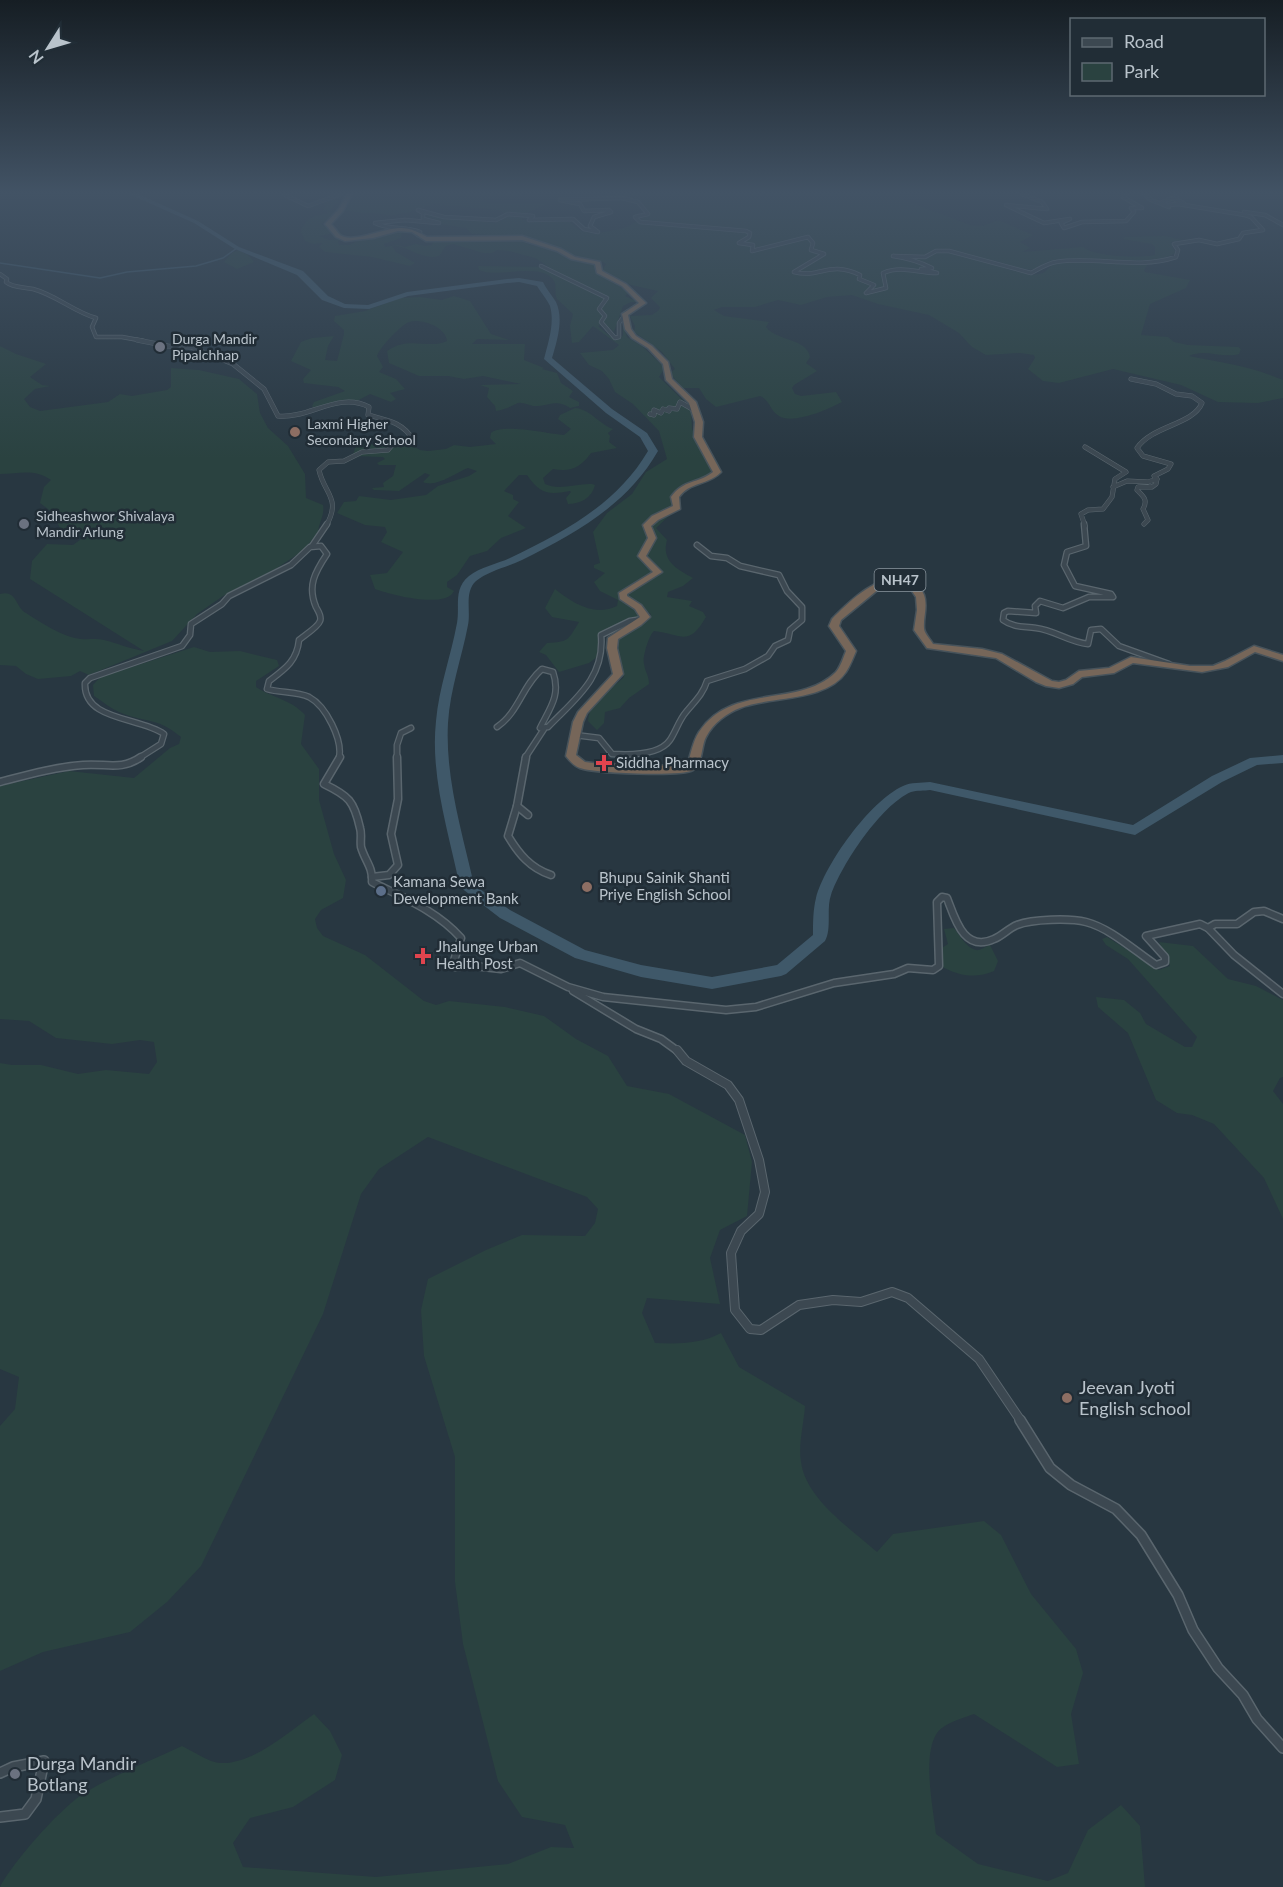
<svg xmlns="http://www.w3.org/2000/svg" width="1283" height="1887" viewBox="0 0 1283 1887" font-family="Lato,sans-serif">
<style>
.green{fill:#2a4240}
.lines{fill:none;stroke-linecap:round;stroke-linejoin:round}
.stream{stroke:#3f5869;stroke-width:1.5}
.river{fill:#3f5869;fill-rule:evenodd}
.street-far5-casing{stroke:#5a666e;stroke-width:4.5}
.street-far4-casing{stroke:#5a666e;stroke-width:5}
.street-far3-casing{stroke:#5a666e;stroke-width:7}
.street-far2-casing{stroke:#5a666e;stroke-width:9}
.street-far1-casing{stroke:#5a666e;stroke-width:10}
.street-casing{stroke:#5a666e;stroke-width:12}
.highway-casing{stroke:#47535b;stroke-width:3}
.street-far5{stroke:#3c4851;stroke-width:3}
.street-far4{stroke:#3c4851;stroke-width:4}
.street-far3{stroke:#3c4851;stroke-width:4.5}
.street-far2{stroke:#3c4851;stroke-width:6}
.street-far1{stroke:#3c4851;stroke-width:8}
.street{stroke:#3c4851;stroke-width:9}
.highway{fill:#766659;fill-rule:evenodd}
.worship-dot{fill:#6b7280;stroke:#212d36;stroke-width:2}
.education-dot{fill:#8d6e63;stroke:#212d36;stroke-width:2}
.health-dot{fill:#e0444e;stroke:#212d36;stroke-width:2}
.service-dot{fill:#5c6f8a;stroke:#212d36;stroke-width:2}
.labels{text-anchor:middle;stroke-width:5;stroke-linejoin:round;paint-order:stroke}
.far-poi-label{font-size:14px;fill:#b9c3cb;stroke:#212d36;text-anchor:start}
.shield{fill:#212d36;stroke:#8b969e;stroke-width:1.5}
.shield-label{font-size:14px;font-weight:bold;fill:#b9c3cb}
.poi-label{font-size:15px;fill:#b9c3cb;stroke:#212d36;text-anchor:start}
.near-poi-label{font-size:18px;fill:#b9c3cb;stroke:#212d36;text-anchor:start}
</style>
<rect width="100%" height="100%" fill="#283741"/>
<g class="green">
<path d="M356,194C374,194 401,205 415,194H528L488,198L477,201L494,204L543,203L545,205L524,214L522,220L570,222L579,230L594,234L625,228L650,214L643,204L644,201L615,194H900L899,198L970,225L983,226L998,220L1033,235L1020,242L1030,248L1022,252L1083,247C1094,257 1139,258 1155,255V247L1152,244L1123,239L1125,237L1165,236L1182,240L1171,242L1175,253C1152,268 1082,256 1050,261C1044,262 1041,268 1034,269C1019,271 1003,261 989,260L1006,269L1033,275L1043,273L1056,262L1106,261L1135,265L1149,262L1144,270L1145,272L1190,280L1186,288L1150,304L1141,335L1168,337L1174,342L1188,345L1238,347L1241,349L1239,354C1222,359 1205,348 1189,356C1224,363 1250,366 1283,380V398L1258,403L1218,402L1181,385L1113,369L1059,383L1043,381L1028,369L1035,358L1034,355L1020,353L986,355L972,347L959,333L929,315L878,304L852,295L827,297L801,305L778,300L755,307H722L714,310L724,316L769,322L766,327C776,341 807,338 810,357L806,363L817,371L794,385L792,388L795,394L801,396L836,392L842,402C829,409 793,425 779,416C770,411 770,400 760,396L716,407L706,399L699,388H682L670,373L675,369L662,352L634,332L635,326L630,316L652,315L659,310L660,307L651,298L658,291L631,285L604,271L603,269L606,264L603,262L571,255L561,248L519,237L472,234L466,228L439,224L441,222L425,215L494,223L502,220L503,212L499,210L434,204L407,213L392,215L345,211Z"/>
<path d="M341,195L344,196L335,199L339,201L329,211L336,214L321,224L334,233L320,236L329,240L342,239L338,241L339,245H349L362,239L397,230L402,231L401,238L384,244L385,247L397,245L405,247L416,244L425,246L432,245L433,242L463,238L520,240L531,245L556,250L570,259L596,263L595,272L629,292L625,296L640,303L637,306V302H631L623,306L614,332L605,324L598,326L610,336L620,339L623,335V324L627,337L642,346L663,366L664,369L659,377L691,408L692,429L698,437L705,460L712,465L713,473C698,481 678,482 670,499L673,504L664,512L665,514L672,513L656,528L667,540C661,561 677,569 693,578L683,586L668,592L667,597L692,601L689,606L703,612L706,617C688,648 682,634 654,631C649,635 642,658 644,664C645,672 649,675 649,684L629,698L620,708L605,712L604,723L597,730L588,721C590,699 610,691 624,677L616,663V640L647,621L651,614L639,606L640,615C628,633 621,623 609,628C606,629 604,632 600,633L597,657L589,663L559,672L546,655L539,652L547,643C569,642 568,640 579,622L552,617L545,608L555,589C573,603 594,617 617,606L618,600L600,591L594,582L605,573L594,568V565L600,563L593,532L607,513L632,494L646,472L667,459L659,431L633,404L615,392L609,379L602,371L589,365L580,353L613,350L619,345L593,326L579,342L572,343L570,326L573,314L557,299C554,293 557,285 554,281C542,261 498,279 479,270L478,266L549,267L535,258L509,251L497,250L492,253H483L453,244L446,246L439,256C422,261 405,244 392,246L396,252L415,263L410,266L372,257L325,252L319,247L323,243L313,244L305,241L301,232C303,220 315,214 327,214V210L323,209L325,206L323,203Z"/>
<polygon points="238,250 248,255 254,262 237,269 224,262 232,253"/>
<path d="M454,296L470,301L491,334L509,340L477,339L472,344H525L524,360L544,368L542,369L557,373L561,383L573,391L569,397L579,402V406L570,408C556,398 547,407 533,406C528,405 523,402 518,403C511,406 505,410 496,411L495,406L487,397L489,388L480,385L521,384L483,376L464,379L448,376H419L389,363L387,351C409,335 429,350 447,341C446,327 421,318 409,322C401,325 380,347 377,356L383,367L379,372L396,379L405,389L390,393L396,399L391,402L370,394L355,402L316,410L312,406L314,402L345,391L338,387L304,383L303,379L311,370L291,361L301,342L312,338L334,336L328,346L325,360L337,361L344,334V330L334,321L335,316L365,311L400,298L420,297L442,300Z"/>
<path d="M0,346L16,354L46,364L30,377L42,385L50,386L35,389L24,399L30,407L40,411L108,402L120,394L132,396L167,390L171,387V368L199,370L239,379L257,394L260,413L268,428L288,446L305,474L306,498L323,505C325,516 318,523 318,534L301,552L277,568L223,596L197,614L172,641L89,675L80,671L71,676L38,679L26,674L16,666L0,665V594C17,589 15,607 26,613C42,623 62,637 81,639C88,640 96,638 104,640C117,643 130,649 144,651L30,579L32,561L47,544L73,545L84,537L60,528L52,512L40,503L44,487L51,480C34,468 19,474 0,474Z"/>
<path d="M575,408C590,409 599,424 613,429L608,433L610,436L609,442L617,448L591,453C580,468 571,472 553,469L543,478L545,484C559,491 577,483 592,484L595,485C592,498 580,504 568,504L566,498L571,492L570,491C548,495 540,494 527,475H519L504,491L513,495V499L519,502L508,516L526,528L501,538L487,551L470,556L457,575L447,582V587L454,591C446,609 391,595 375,589L370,575L387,573L403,552L381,542L387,532L385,527L365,525L337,513L344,502L356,501L359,496L391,500L426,495L438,486L469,476L477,471L468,468C455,473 436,488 423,482L430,475L425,473L399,491L374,490L372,488L384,487L383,483L393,476L396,465H379L377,463L385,459L383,457L353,456L355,448L362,443L385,446L390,439L403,440L420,450L428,451L446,449L454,445L470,447L496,444L490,438L491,433C502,423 548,434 564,435L571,429L558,419L560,415Z"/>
<path d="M194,647L210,652L240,651L277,660L279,666L256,681V687C273,698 292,700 305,715L301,744L319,769V800L334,854L346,880L343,898L321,910L315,919L317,928L323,936L365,955L424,1001L436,1005L449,1001L505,1007L544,1016L576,1039L608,1056L627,1086L669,1094L745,1135L752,1162L747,1216L720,1230L710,1258L720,1304L647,1298L642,1313L655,1343C678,1344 701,1344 721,1333L739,1367L805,1406C804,1423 798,1445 801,1462C806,1499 850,1528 877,1552L893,1534L984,1521L1001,1535L1031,1594L1076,1649L1083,1673L1071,1714L1079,1764L1057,1767L974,1714C963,1718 944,1723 937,1733C922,1755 933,1807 936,1834L978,1864L1048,1881L1068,1873L1088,1830L1121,1805L1140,1826L1145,1887H0C13,1862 62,1806 86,1792C116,1774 150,1761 182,1746C193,1751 208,1762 220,1763C252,1765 289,1732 314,1714L330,1731L342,1755L335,1780L293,1807L250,1818L233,1843L243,1867L376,1877L508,1864L551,1847L574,1848L565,1825L522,1817L498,1781L463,1644L455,1582V1457L424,1356L421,1310L428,1279L486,1250L522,1235L585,1236L595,1223L598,1209L587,1197L428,1137L379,1169L361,1194L323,1314L201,1566L167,1602L130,1632L43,1652L0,1671V1426L15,1409L19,1377L0,1369V1063L12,1065H41L78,1074L106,1070L149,1074L157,1062L154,1042L140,1040L112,1044L56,1038L29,1021L0,1019V786L69,771L134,778L170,748L179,744L181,737C156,716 143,723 119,712C110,708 102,701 94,696L93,685L103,674L113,673Z"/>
<path d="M954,928C959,934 966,948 976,950C980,951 986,946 990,945L998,961L994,971C976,979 958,976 941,966L942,948L948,944L944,929Z"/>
<polygon points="1107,937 1159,970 1170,966 1159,942 1193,946 1228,979 1256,986 1283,1000 1283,1077 1280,1078 1273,1091 1283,1104 1283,1219 1264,1178 1214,1124 1192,1115 1177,1113 1156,1100 1128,1033 1098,1007 1096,997 1124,1000 1140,1013 1146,1024 1185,1047 1192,1047 1197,1037 1128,959 1106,945 1102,939"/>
</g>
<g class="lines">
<polyline class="stream" points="0,263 100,278 127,272 196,266 223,258 237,248"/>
<path class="river" d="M129,194H138L198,221L239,247L303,271L328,296L345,304L368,305L407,292L507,279L519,278L543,282C546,289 552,295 556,302C564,319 557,341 552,358L612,409L647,433L658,451C627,505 576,533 522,560C507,567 488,571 476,581C464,592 471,611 468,625C462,657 450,689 448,723C445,777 462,832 474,885L510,910L585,950L641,965L712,977L777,965L813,935C813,923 813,910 816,898C825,864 870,801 903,786C911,782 921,783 930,782L1133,825L1212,776L1250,758L1283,755V763L1257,765L1222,782L1135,835L930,790C924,791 917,790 911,792C881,805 842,864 831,895C826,909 832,928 825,941L786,974L781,976L712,989L641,977L575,958L500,918L460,887C449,834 430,776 436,721C439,687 451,656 457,623C460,606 453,589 469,576C480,567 497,564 510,558C564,532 617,504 648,451L640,437L606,413L544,359C548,343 555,323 550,306C547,299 541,293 537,286L519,282L507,283L408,296L369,309L344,308L322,300L297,275L235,249L194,223Z"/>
<defs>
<g id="street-far5">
<polyline points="283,194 308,206 341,194"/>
<polyline points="1022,194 1042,202 1047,209 1006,205 1044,223 1070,219 1061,223 1064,228 1082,222 1126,221 1134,212 1131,208 1142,208 1123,197 1127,194"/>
<polyline points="1144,194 1151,200 1169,207 1162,202 1173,198 1178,202"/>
<polyline points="1176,194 1177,200 1184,203"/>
<polyline points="1244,212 1265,215 1283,225"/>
<path d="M418,235L420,232C406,226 388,230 375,223L405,220L439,223L423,219V213L418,210L444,217L496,220L508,214L533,216L529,220L573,219L584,229L598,232L590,226L594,217L611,212L609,210L584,211L580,204L560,200L622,198L638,202L648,214L635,217L640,222L746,231L750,233L749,237L739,243L753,245L752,251L808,237L813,243L811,250L824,254L794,272C821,279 828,260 860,275L859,279L874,285L866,293L886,288L883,273C901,265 918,273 937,273L921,269L932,268C920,262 908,258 893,256L925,257L936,251H949L1031,273C1039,269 1048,263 1056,262C1096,256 1137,270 1176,257L1178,250L1174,244L1199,240L1217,244L1239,239L1243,233L1263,230L1251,217L1245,215L1178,204L1168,205"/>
<polyline points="541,266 607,298 599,309 605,316 601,322 615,338 619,337 619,323 627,312"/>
<path d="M0,274L7,279L6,282C13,288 24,287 33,289C56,295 74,312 96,318L92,327L96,337H122L144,341"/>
</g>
<g id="street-far4">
<path d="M137,340L168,346L191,347L233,364L264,389L278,416C309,419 339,391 369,407L368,415C386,420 403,422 413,440L392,445L388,450L362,452L344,461L328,462L319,470C324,494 342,498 326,526"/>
<path d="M1131,379L1156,384L1176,394L1192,396L1202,403C1193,425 1153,425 1137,448L1143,456L1171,464L1168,469L1154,476L1157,479"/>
<polyline points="650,414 654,415 654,410 661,413 663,409 669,411 669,408 677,409 680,402 694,410"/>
<path d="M1113,487L1127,481L1148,482L1157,479L1156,484L1152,487H1138L1137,490C1144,497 1148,500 1143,509L1148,520L1144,524"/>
<polyline points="1085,526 1081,514 1088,510 1103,509 1112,497 1115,479 1126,472 1085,447"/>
</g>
<g id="street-far3">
<path d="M1084,524L1086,546L1067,552L1064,565L1075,586L1111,594L1113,597H1089L1063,608L1040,601L1035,606L1036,613L1008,611L1004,613L1003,620C1014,628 1024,626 1036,628C1054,630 1069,642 1088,644L1091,630L1101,629L1119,646L1169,664"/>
<polyline points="312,546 327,524"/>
<path d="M497,727C519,712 522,686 542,669L553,672C561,695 550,708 540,728L548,727C575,699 605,678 601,635L630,621L643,619"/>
<path d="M575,735L599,738L612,754C628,755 659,756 670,740C676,731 679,720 686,712C695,701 703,694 707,681L745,669L768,656L775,646L788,640L790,630L802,620V607L787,591L779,575L740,566L727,558L711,556L697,545"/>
<path d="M139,758L161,744L164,734C140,717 83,721 85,683L90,678L182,646L190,635L191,624L222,604L229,596L291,565L310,547L321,546L327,554C315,572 307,586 316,607C318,611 322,616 320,621C318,627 305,635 299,640C297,661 285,669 269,681L267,689C280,693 297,691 309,697C326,706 343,740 339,758"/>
<polyline points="397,758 397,745 401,733 411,728"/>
<polyline points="525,758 544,729"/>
</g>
<g id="street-far2">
<path d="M340,757L324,784C349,796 354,801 360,828C362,834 360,841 361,847C365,861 373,867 372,882C404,898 437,911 461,938L453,964L455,967L474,966L501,969L520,963L568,987L603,997L726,1010L756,1007L834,983L894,974L908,968L933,970L939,966L937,902L942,897L947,898C955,919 964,953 994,939C1002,936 1009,928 1017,925C1032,919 1070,918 1086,922C1110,928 1135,951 1156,965L1165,962V957L1146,936L1200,924L1208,928L1234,955L1283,994"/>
<polyline points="526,757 517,806 528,815"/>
<path d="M0,782C27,775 55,767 83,765C106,763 121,771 141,757"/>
<path d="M517,806L508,836C519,854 530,868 551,875"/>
<polyline points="372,877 389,875 398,865 391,834 398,799 397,757"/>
<polyline points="1208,928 1215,924 1237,924 1254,912 1264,911 1283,919"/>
<polyline points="573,991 636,1029 661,1039 679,1052"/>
</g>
<polyline id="street-far1" points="677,1050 686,1061 728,1085 739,1100 759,1160 765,1192 759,1214 741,1231 731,1253 735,1310 750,1329 761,1330 799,1305 833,1300 861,1302 892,1292 908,1298 979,1359 1021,1421"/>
<g id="street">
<polyline points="1020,1420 1050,1468 1071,1485 1116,1509 1141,1535 1178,1595 1193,1630 1218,1668 1243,1695 1257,1719 1283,1748"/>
<polyline points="0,1773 13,1767 44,1761 36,1799 25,1814 0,1817"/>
</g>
<path id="highway" d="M347,194H352L343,211L331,224C334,227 337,232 340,235C353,244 386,227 401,228C411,228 418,232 427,237L522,236L561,249L575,257L600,262L602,271L626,284L646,303L628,315L631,329L636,336L652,346L668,362L672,379L696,402L703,422L702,437L721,472C709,485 689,482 679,497L680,509L658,520L651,526L656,538L646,556L662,572L627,594V596L641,605L650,617L641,625L618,639L617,648L623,674L587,713L583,722L576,755L585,762L600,764L684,766L688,763C691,753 693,741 699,732C732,682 798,709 836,672C841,666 843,658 846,651L829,626L832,619C850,601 880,571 908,580C915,582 921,587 924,595C928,607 923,617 924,628C924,633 930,639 933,644L982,649L1002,654L1052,681L1059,682L1066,680L1079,671L1109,668L1131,657L1190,666H1213L1225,661L1254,646L1283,655V661L1255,652L1228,667L1202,672L1133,663L1114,673L1082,677L1073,684L1059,688L1046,686L1036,682L996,658L927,648L914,630L917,610L916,597L910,588L901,583H890L880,588L841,620L839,626L856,651C853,658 850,666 846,672C826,702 771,696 740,708C727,713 713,723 706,737C701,746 703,764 693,770C682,777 594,773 580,768C574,766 570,761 566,756L573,722L578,712L613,674L607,648L608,638L640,617L635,609L620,599L619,593L653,572L638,556L648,538L643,525L652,516L673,506L671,497C684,479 698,484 713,472L694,437L695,422L689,403L666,380L663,364L648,348L632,338L625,329L622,314L639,303L622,286L597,273L595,264L571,259L557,251L522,240L426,241L412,232L398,231L373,238L345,241L336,237L325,224L339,209Z"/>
</defs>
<use href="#street-far5" class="street-far5-casing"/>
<use href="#street-far4" class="street-far4-casing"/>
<use href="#street-far3" class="street-far3-casing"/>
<use href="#street-far2" class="street-far2-casing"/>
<use href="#street-far1" class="street-far1-casing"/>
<use href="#street" class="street-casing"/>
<use href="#highway" class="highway-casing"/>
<use href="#street-far5" class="street-far5"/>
<use href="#street-far4" class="street-far4"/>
<use href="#street-far3" class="street-far3"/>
<use href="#street-far2" class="street-far2"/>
<use href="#street-far1" class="street-far1"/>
<use href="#street" class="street"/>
<use href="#highway" class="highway"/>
</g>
<linearGradient id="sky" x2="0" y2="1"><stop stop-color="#161e24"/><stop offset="0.42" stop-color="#425365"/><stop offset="1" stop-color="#425365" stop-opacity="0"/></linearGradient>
<rect width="1283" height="459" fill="url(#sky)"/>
<g class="worship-dot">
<circle cx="160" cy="347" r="6"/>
<circle cx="24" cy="524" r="6"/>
<circle cx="15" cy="1774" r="6"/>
</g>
<g class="education-dot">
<circle cx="295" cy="432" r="6"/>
<circle cx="587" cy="887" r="6"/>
<circle cx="1067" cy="1398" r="6"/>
</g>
<g class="health-dot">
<path d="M601 754h6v6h6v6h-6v6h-6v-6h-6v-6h6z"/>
<path d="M420 947h6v6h6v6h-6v6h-6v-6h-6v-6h6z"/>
</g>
<circle class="service-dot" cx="381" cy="891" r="6"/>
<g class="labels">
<g class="far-poi-label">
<text x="172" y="344">Durga Mandir<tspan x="172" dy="16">Pipalchhap</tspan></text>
<text x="307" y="429">Laxmi Higher<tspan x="307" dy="16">Secondary School</tspan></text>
<text x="36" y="521">Sidheashwor Shivalaya<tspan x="36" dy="16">Mandir Arlung</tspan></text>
</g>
<rect class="shield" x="874.5" y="569" width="51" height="22" rx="4.5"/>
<g class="shield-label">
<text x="900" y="585">NH47</text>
</g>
<g class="poi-label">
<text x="616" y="768">Siddha Pharmacy</text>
<text x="599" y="883">Bhupu Sainik Shanti<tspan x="599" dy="17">Priye English School</tspan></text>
<text x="393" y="887">Kamana Sewa<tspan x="393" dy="17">Development Bank</tspan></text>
<text x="436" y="952">Jhalunge Urban<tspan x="436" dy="17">Health Post</tspan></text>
</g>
<g class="near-poi-label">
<text x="1079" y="1394">Jeevan Jyoti<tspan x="1079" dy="21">English school</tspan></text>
<text x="27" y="1770">Durga Mandir<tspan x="27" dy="21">Botlang</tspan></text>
</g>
</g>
<rect x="1070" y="18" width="195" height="78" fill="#212d36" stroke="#5e6972" stroke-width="1.5"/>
<rect x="1082" y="38" width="30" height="9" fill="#3c4851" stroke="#5e6972" stroke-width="1.5"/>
<text x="1124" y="48" font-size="18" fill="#b9c3cb">Road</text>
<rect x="1082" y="63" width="30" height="18" fill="#2a4240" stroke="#5e6972" stroke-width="1.5"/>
<text x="1124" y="78" font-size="18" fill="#b9c3cb">Park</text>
<g transform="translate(48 48) rotate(233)" stroke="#212d36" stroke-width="4.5" paint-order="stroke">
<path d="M0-4.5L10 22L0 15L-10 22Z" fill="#b9c3cb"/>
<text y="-9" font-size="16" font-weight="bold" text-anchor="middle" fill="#b9c3cb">N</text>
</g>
</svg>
